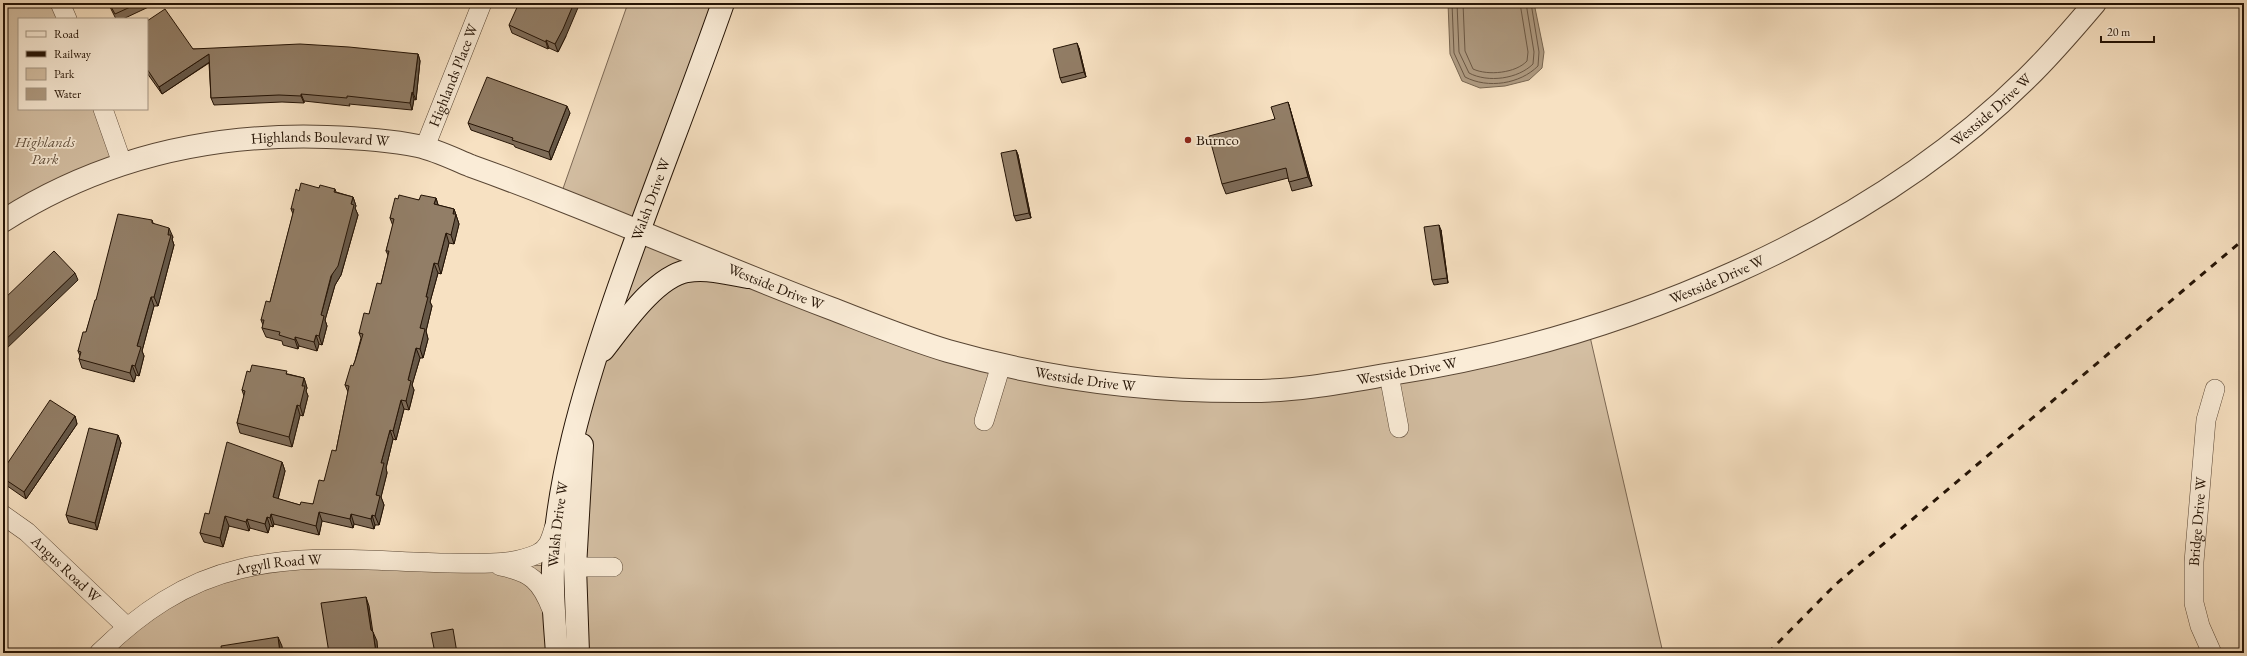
<svg xmlns="http://www.w3.org/2000/svg" width="2247" height="656" viewBox="0 0 2247 656" font-family="'EB Garamond',serif">
<style>
.green{fill:#d3bea2;stroke:#7c6854}
.water{fill:#af9b82;stroke:#776550}
.lines{fill:none;stroke-linecap:round;stroke-linejoin:round}
.shore{stroke:#6a5744;stroke-width:1}
.minor-casing{stroke:#594634;stroke-width:20}
.tertiary-casing{stroke:#594634;stroke-width:24}
.secondary-casing{stroke:#241305;stroke-width:24}
.minor{stroke:#faecd7;stroke-width:19}
.tertiary{stroke:#faecd7;stroke-width:22}
.secondary{stroke:#faecd7;stroke-width:22}
.rail{stroke:#241305;stroke-width:3;stroke-dasharray:7 7;stroke-linecap:butt}
.wall{fill:#7e6c59;stroke:#241305}
.shaded-wall{fill:#665848;stroke:#241305}
.building{fill:#927e67;stroke:#241305}
.poi-dot{fill:#8f2418;stroke:#faecd7;stroke-width:1.5}
.labels{text-anchor:middle;stroke-width:3.5;stroke-linejoin:round;paint-order:stroke}
.street-label{font-size:15px;fill:#241305;stroke:#faecd7}
.poi-label{font-size:15px;fill:#241305;stroke:#faecd7;text-anchor:start}
.park-label{font-size:15px;font-style:italic;fill:#614f3c;stroke:#faecd7}
</style>
<rect width="100%" height="100%" fill="#f7e1c2"/>
<filter id="stains"><feTurbulence type="fractalNoise" baseFrequency=".005" numOctaves="4"/><feColorMatrix values="0 0 0 0 .2 0 0 0 0 .09 0 0 0 0 .02 0 0 0 .5 -.17"/></filter>
<radialGradient id="worn" r=".72"><stop offset=".6" stop-color="#630" stop-opacity="0"/><stop offset="1" stop-color="#630" stop-opacity=".3"/></radialGradient>
<g class="green">
<polygon points="3,3 60,3 67,19 19,19 19,109 103,109 122,163 3,221"/>
<polygon points="628,3 723,3 638,230 1001,365 1256,391 1588,328 1663,653 99,653 126,626 239,569 409,562 562,566 584,398 638,230 559,200"/>
</g>
<polygon class="water" points="1448,3 1534,3 1544,52 1542,68 1529,80 1505,86 1480,88 1462,81 1450,54"/>
<g class="lines">
<g class="shore">
<path d="M1452,3L1454,53L1465,77C1488,89 1520,84 1538,66L1539,52L1531,3"/>
<path d="M1457,3L1459,52L1469,73C1488,83 1518,79 1533,64L1534,52L1526,3"/>
<path d="M1463,3L1465,51L1473,69C1488,76 1516,73 1527,61L1528,52L1520,3"/>
</g>
<defs>
<g id="minor">
<polyline points="60,3 67,19"/>
<polyline points="103,109 122,163"/>
<path id="s1" d="M425,147L482,3"/>
<polyline points="1389,375 1399,428"/>
<polyline points="984,421 1001,365"/>
<path id="s2" d="M3,515L27,532L126,626"/>
<path d="M500,566C531,572 541,581 552,610"/>
<polyline points="575,567 613,567"/>
<path id="s3" d="M99,653C140,613 184,582 240,569C308,552 380,562 450,563C478,563 511,566 537,554C548,549 551,539 554,528"/>
<path id="s4" d="M2212,653L2200,626L2194,603V562L2206,420L2215,389"/>
</g>
<g id="tertiary">
<path id="s5" d="M3,221C102,158 211,133 327,137C358,138 388,140 418,146C436,150 454,159 471,166C499,176 528,187 556,198C648,234 738,273 830,308C869,323 908,339 948,351C1046,379 1149,392 1251,391C1300,391 1349,381 1397,373C1619,338 1865,238 2026,79C2051,55 2073,29 2095,3"/>
</g>
<g id="secondary">
<path d="M603,350C622,326 655,277 687,271C708,268 728,273 748,277"/>
<path id="s6" d="M557,653C555,625 552,596 553,568C557,480 583,393 611,310C646,207 687,106 723,3"/>
<polyline points="578,653 575,567 582,445"/>
</g>
</defs>
<use href="#minor" class="minor-casing"/>
<use href="#tertiary" class="tertiary-casing"/>
<use href="#secondary" class="secondary-casing"/>
<use href="#minor" class="minor"/>
<use href="#tertiary" class="tertiary"/>
<use href="#secondary" class="secondary"/>
<polyline class="rail" points="1768,653 1836,584 2244,239"/>
</g>
<g class="wall">
<polygon points="108,3 157,3 123,19 116,19"/>
<polygon points="147,21 193,49 418,54 420,61 416,100 414,99 412,110 349,104 350,106 304,101 304,103 282,102 214,105 211,98 209,63 162,94 147,73"/>
<polygon points="509,25 566,36 558,52 549,48 548,49 512,33"/>
<polygon points="1079,48 1086,77 1062,83 1060,78"/>
<polygon points="1288,102 1291,112 1312,186 1292,191 1288,178 1226,194 1222,184"/>
<polygon points="570,113 551,160 515,147 514,145 471,130 468,123"/>
<polygon points="1016,150 1018,155 1031,218 1016,221 1014,216"/>
<polygon points="319,188 335,189 336,192 353,197 356,206 355,208 358,215 341,275 335,285 325,320 327,326 322,345 319,344 317,351 299,346 298,349 283,345 282,341 266,337 262,328 263,325 261,320 270,302 293,214 291,209 299,191"/>
<polygon points="436,198 438,205 454,209 459,224 454,244 449,243 441,274 438,273 430,302 432,306 426,331 428,339 423,358 420,358 412,385 414,390 409,410 404,409 396,440 393,439 386,468 387,473 381,497 384,505 379,525 375,525 374,529 354,524 353,528 322,521 319,535 274,524 273,527 270,526 268,533 250,528 249,531 229,526 223,547 204,542 200,533 209,514 282,462 285,471 278,499 300,505 313,504 324,481 336,451 348,392 345,385 355,361 361,338 359,333 369,314 381,284 388,255 386,251 393,226 390,218 398,199 419,200"/>
<polygon points="152,220 153,223 173,237 172,239 174,245 158,306 154,306 142,351 144,356 139,376 136,375 134,382 82,368 79,359 80,356 78,351 86,332 96,300"/>
<polygon points="1441,230 1448,283 1434,285 1432,280"/>
<polygon points="250,372 288,374 304,378 307,388 306,391 308,396 303,416 300,415 292,447 240,433 237,423 244,396 242,390"/>
<polygon points="75,416 77,424 26,499 3,483 3,470"/>
<polygon points="118,435 121,443 97,530 69,523 66,515"/>
</g>
<g class="shaded-wall">
<polygon points="574,3 580,3 566,36 558,52 555,44"/>
<polygon points="546,40 549,48 548,49 546,42"/>
<polygon points="1077,43 1079,48 1086,77 1084,72"/>
<polygon points="209,54 211,61 162,94 159,87"/>
<polygon points="418,54 420,61 416,100 413,93"/>
<polygon points="412,92 414,99 412,110 410,103"/>
<polygon points="301,94 304,101 304,103 301,96"/>
<polygon points="1288,102 1291,112 1312,186 1308,177"/>
<polygon points="567,106 570,113 551,160 549,152"/>
<polygon points="1016,150 1018,155 1031,218 1029,213"/>
<polygon points="353,197 356,206 355,208 358,215 341,275 335,285 325,320 327,326 322,345 319,336 321,315"/>
<polygon points="436,198 439,208 434,204"/>
<polygon points="454,209 459,224 454,244 451,235 453,214"/>
<polygon points="1439,225 1441,230 1448,283 1447,278"/>
<polygon points="169,228 173,237 172,239 174,245 158,306 154,297"/>
<polygon points="446,233 449,243 441,274 438,264"/>
<polygon points="434,263 438,273 430,302 432,306 426,331 428,339 423,358 420,349 420,328 426,297"/>
<polygon points="75,273 78,280 5,350 3,344 3,342"/>
<polygon points="151,297 154,306 142,351 144,356 139,376 135,366 137,346"/>
<polygon points="316,335 319,344 317,351 314,342"/>
<polygon points="295,337 299,346 298,349 295,340"/>
<polygon points="416,348 420,358 412,385 414,390 409,410 406,401 408,380"/>
<polygon points="132,365 136,375 134,382 130,373"/>
<polygon points="304,378 307,388 306,391 308,396 303,416 300,406 302,386"/>
<polygon points="401,400 404,409 396,440 393,431"/>
<polygon points="297,405 300,415 292,447 289,437"/>
<polygon points="75,416 77,424 26,499 24,492"/>
<polygon points="390,430 393,439 386,468 387,473 381,497 384,505 379,525 375,516 376,495 381,463"/>
<polygon points="118,435 121,443 97,530 95,523"/>
<polygon points="282,462 285,471 276,507 273,497"/>
<polygon points="319,512 322,521 319,535 316,526"/>
<polygon points="271,514 274,524 273,527 270,518"/>
<polygon points="351,514 354,524 353,528 350,519"/>
<polygon points="372,515 375,525 374,529 371,519"/>
<polygon points="225,516 229,526 223,547 220,538"/>
<polygon points="267,517 270,526 268,533 265,524"/>
<polygon points="247,519 250,528 249,531 246,522"/>
<polygon points="3,579 5,586 3,590"/>
<polygon points="366,597 369,606 374,640 371,630"/>
<polygon points="373,632 377,641 378,653 376,653"/>
<polygon points="278,637 282,646 283,653 280,653"/>
</g>
<g class="building">
<polygon points="109,3 139,3 115,14"/>
<polygon points="519,3 574,3 563,29 555,44 546,40 546,42 509,25"/>
<polygon points="165,9 193,49 300,44 349,47 418,54 413,93 412,92 410,103 347,96 347,98 301,94 301,96 279,95 211,98 209,54 159,87 147,69 147,21"/>
<polygon points="1077,43 1084,72 1060,78 1053,49"/>
<polygon points="487,77 567,106 549,152 512,140 513,138 468,123"/>
<polygon points="1288,102 1308,177 1289,182 1286,168 1222,184 1209,136 1275,119 1271,107"/>
<polygon points="1016,150 1029,213 1014,216 1001,153"/>
<polygon points="301,183 319,188 320,185 335,189 334,192 353,197 351,204 354,205 338,266 331,276 321,315 324,316 319,336 316,335 314,342 295,337 295,340 279,335 280,332 262,328 264,320 261,320 266,301 270,302 294,209 291,209 296,189 299,191"/>
<polygon points="399,195 419,200 421,195 436,198 434,204 454,209 453,214 456,214 451,235 446,233 438,264 434,263 426,297 428,297 420,328 425,329 420,349 416,348 408,380 411,381 406,401 401,400 393,431 390,430 381,463 384,463 376,495 380,496 375,516 372,515 371,519 351,514 350,519 319,512 316,526 271,514 270,518 267,517 265,524 247,519 246,522 225,516 220,538 200,533 205,513 209,514 227,442 282,462 273,497 300,505 301,502 313,504 319,480 324,481 332,450 336,451 349,386 345,385 351,365 353,366 355,361 363,334 359,333 364,313 369,314 377,283 381,284 389,251 386,251 394,219 390,218 395,198 398,199"/>
<polygon points="118,214 152,220 152,223 169,228 168,235 171,235 154,297 151,297 137,346 141,347 135,366 132,365 130,373 79,359 81,352 78,351 83,332 86,332 95,300 96,300"/>
<polygon points="1439,225 1447,278 1432,280 1424,227"/>
<polygon points="54,251 75,273 3,342 3,300"/>
<polygon points="252,365 287,371 286,374 304,378 302,386 305,386 300,406 297,405 289,437 237,423 245,391 242,390 247,371 250,372"/>
<polygon points="50,400 75,416 24,492 3,478 3,470"/>
<polygon points="89,428 118,435 95,523 66,515"/>
<polygon points="366,597 371,630 373,632 376,653 329,653 321,603"/>
<polygon points="453,629 457,653 435,653 431,633"/>
<polygon points="278,637 280,653 222,653 221,646"/>
</g>
<circle class="poi-dot" cx="1188" cy="140" r="4"/>
<g class="labels">
<g class="street-label">
<text dy="5" stroke="none"><textPath href="#s1" startOffset="77">Highlands Place W</textPath></text>
<text dy="5" stroke="none"><textPath href="#s5" startOffset="2112">Westside Drive W</textPath></text>
<text dy="5" stroke="none"><textPath href="#s5" startOffset="333">Highlands Boulevard W</textPath></text>
<text dy="5" stroke="none"><textPath href="#s6" startOffset="468">Walsh Drive W</textPath></text>
<text dy="5" stroke="none"><textPath href="#s5" startOffset="1788">Westside Drive W</textPath></text>
<text dy="5" stroke="none"><textPath href="#s5" startOffset="816">Westside Drive W</textPath></text>
<text dy="5" stroke="none"><textPath href="#s5" startOffset="1464">Westside Drive W</textPath></text>
<text dy="5" stroke="none"><textPath href="#s5" startOffset="1140">Westside Drive W</textPath></text>
<text dy="5" stroke="none"><textPath href="#s4" startOffset="135">Bridge Drive W</textPath></text>
<text dy="5" stroke="none"><textPath href="#s6" startOffset="129">Walsh Drive W</textPath></text>
<text dy="5" stroke="none"><textPath href="#s3" startOffset="205">Argyll Road W</textPath></text>
<text dy="5" stroke="none"><textPath href="#s2" startOffset="83">Angus Road W</textPath></text>
</g>
<g class="poi-label">
<text x="1196" y="145">Burnco</text>
</g>
<g class="park-label">
<text x="45" y="147">Highlands<tspan x="45" dy="17">Park</tspan></text>
</g>
</g>
<rect width="2247" height="656" fill="none" stroke="#f7e1c2" stroke-width="16"/>
<rect x="4" y="4" width="2239" height="648" fill="none" stroke="#241305" stroke-width="2"/>
<rect x="8" y="8" width="2231" height="640" fill="none" stroke="#241305"/>
<rect x="18" y="18" width="130" height="92" fill="#faecd7" stroke="#a49583"/>
<rect x="26" y="31" width="20" height="6" fill="#faecd7" stroke="#a49583"/>
<text x="54" y="38" font-size="12" fill="#241305">Road</text>
<rect x="26" y="51" width="20" height="6" fill="#241305" stroke="#a49583"/>
<text x="54" y="58" font-size="12" fill="#241305">Railway</text>
<rect x="26" y="68" width="20" height="12" fill="#d3bea2" stroke="#a49583"/>
<text x="54" y="78" font-size="12" fill="#241305">Park</text>
<rect x="26" y="88" width="20" height="12" fill="#af9b82" stroke="#a49583"/>
<text x="54" y="98" font-size="12" fill="#241305">Water</text>
<path d="M2101 36v6h53v-6" fill="none" stroke="#241305" stroke-width="2"/>
<text x="2107" y="36" font-size="12" fill="#241305" stroke="#faecd7" stroke-width="3" paint-order="stroke">20 m</text>
<rect width="100%" height="100%" filter="url(#stains)"/>
<rect width="100%" height="100%" fill="url(#worn)"/>
</svg>
